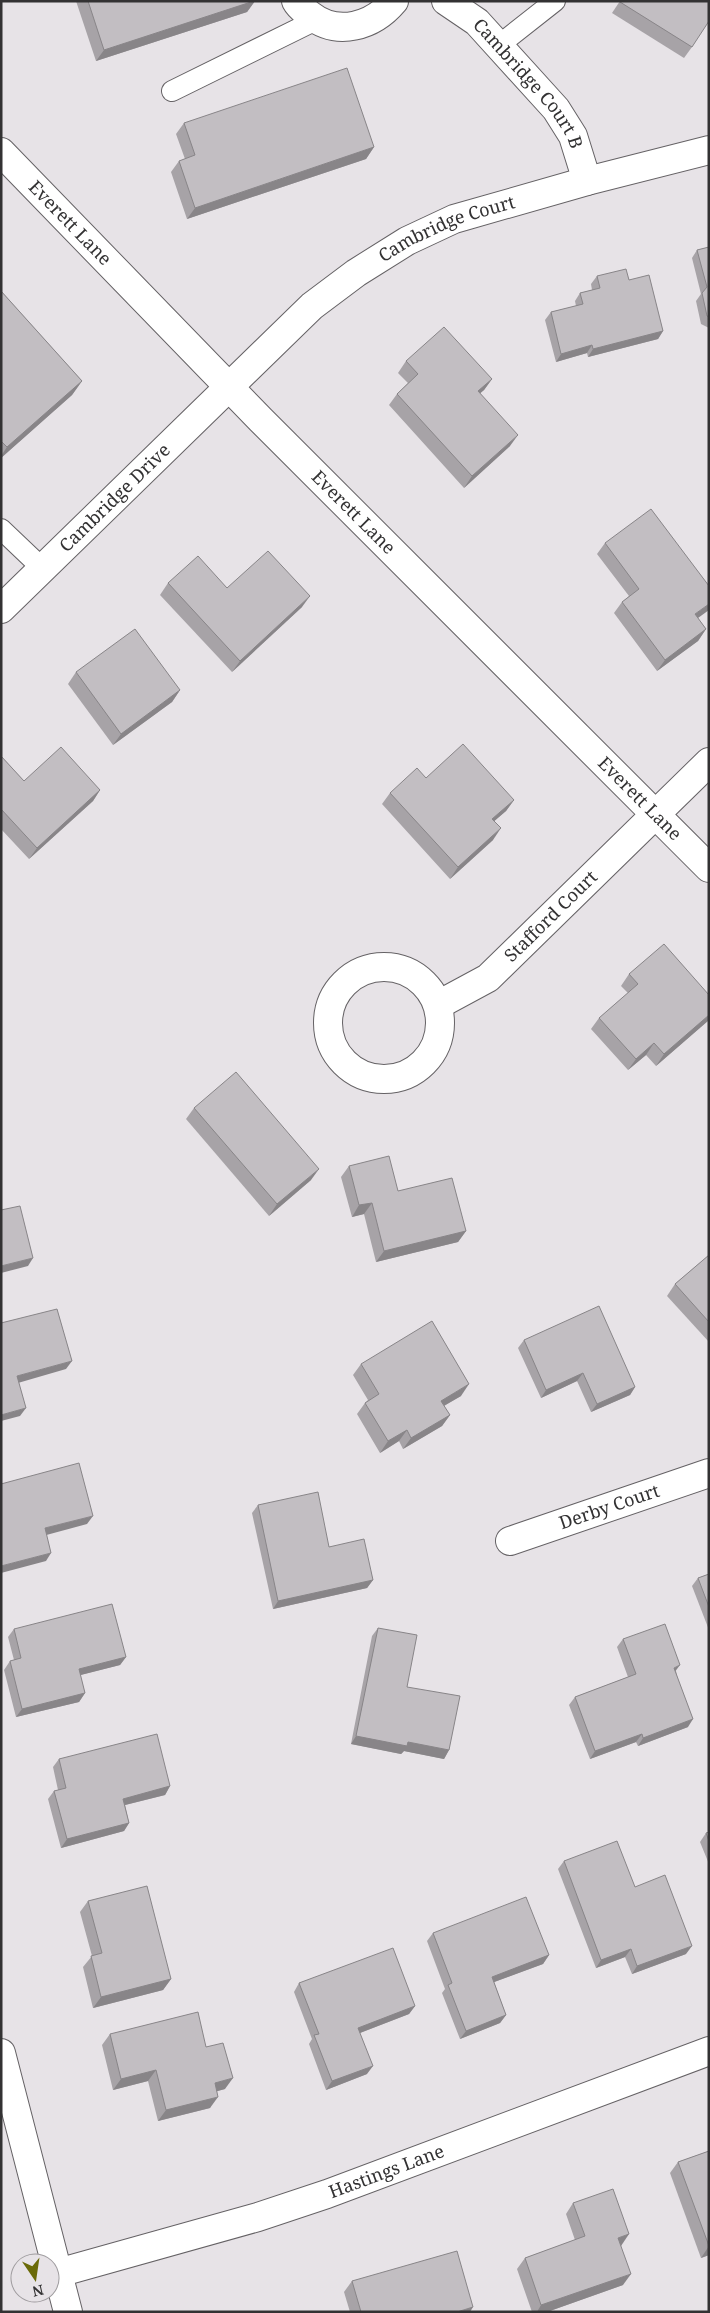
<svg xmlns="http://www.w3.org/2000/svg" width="710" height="2313" viewBox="0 0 710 2313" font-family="'Noto Serif',serif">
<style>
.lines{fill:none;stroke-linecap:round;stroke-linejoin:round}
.service-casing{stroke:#656265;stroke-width:22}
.minor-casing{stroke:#656265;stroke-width:30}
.service{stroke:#fff;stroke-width:20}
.minor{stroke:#fff;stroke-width:28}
.wall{fill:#a7a3a7}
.shaded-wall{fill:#888588}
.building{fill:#c2bec2;stroke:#888588}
.labels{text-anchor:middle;stroke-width:4;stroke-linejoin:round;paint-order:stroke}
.street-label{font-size:18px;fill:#333233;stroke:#e7e3e7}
</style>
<rect width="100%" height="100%" fill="#e7e3e7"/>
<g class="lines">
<defs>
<g id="service">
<polyline points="498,46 555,1"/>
<polyline points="172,91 316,20"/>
<polyline points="1,529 42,568"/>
</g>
<g id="minor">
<path d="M296,1C299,7 305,11 310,15C338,37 373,26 394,1"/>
<path id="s1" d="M446,1L477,22L556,109L573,136L587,181"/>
<path id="s2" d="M1,152L261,420L709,868"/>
<path id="s3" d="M1,609L312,306L356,273L407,241L454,219L587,181L709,150"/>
<circle cx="384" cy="1023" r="56"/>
<path id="s4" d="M438,1005L488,978L709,762"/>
<path id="s5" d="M510,1541L709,1473"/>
<polyline points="1,2053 68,2312"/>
<path id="s6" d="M58,2273L258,2217L327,2194L709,2051"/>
</g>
</defs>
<use href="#service" class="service-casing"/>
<use href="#minor" class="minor-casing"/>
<use href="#service" class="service"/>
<use href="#minor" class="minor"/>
</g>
<g class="wall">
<polygon points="76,1 255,1 247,12 96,61"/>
<polygon points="620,1 709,1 692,47 684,58 612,13"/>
<polygon points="184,123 374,147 366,159 187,219 171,172 179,161 185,159 176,134"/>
<polygon points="709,247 709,328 701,324 696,301 701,294 692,258 697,250"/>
<polygon points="597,276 629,280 663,331 658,339 588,357 587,353 556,362 545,320 551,312 576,306 575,301 580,293 592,290 591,284"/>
<polygon points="1,291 82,381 72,395 1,458"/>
<polygon points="406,361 492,379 484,390 480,393 510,446 464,488 389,405 397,394 408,383 398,373"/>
<polygon points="605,543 698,618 706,629 698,641 657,671 614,613 622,602 629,596 597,554"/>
<polygon points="168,583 227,588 302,607 232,672 160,595"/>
<polygon points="76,672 180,690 172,702 113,745 68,684"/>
<polygon points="1,756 24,781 100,790 93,801 29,859 1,829"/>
<polygon points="426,778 514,800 506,811 494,821 493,840 450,879 382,804 390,793"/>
<polygon points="629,974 709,995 709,1020 656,1066 646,1055 628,1070 591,1029 599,1018 628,993 621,986"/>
<polygon points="194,1108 311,1180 269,1216 186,1119"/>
<polygon points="349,1166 398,1191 466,1231 458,1242 376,1262 364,1214 352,1217 341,1177"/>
<polygon points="709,1255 709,1342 667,1296 675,1284"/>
<polygon points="524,1340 635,1387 630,1395 591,1412 577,1381 541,1398 518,1348"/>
<polygon points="361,1364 461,1396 444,1406 450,1415 442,1426 403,1449 399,1441 380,1453 357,1414 365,1403 368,1400 353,1375"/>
<polygon points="258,1505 329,1547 373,1580 367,1588 273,1609 252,1513"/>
<polygon points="709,1574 709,1630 692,1586 698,1578"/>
<polygon points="378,1628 407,1687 449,1750 444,1759 404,1751 401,1754 351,1744 372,1636"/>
<polygon points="14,1629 126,1657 120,1665 80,1675 85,1693 79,1702 16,1717 4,1670 10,1661 14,1660 8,1637"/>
<polygon points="623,1639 676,1671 688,1727 638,1746 636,1742 590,1759 569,1705 575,1697 628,1677 617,1647"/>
<polygon points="59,1759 170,1786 165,1795 125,1805 129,1823 124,1831 61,1848 48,1799 54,1791 58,1790 53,1767"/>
<polygon points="709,1832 709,1864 700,1842 706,1833"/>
<polygon points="564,1861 635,1887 686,1954 632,1974 625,1957 596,1968 558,1869"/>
<polygon points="88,1901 171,1979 163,1990 93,2008 83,1967 92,1956 80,1912"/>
<polygon points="433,1933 549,1955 543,1964 494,1982 506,2015 500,2023 460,2039 442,1993 445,1989 427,1941"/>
<polygon points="299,1983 415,2006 409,2014 360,2033 367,2074 326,2090 309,2044 312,2039 294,1992"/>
<polygon points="110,2034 206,2047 225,2089 217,2091 210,2108 158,2121 148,2081 113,2090 102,2045"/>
<polygon points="709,2151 709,2255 701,2258 670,2173 678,2162"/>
<polygon points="573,2203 621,2246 623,2285 547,2312 532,2312 517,2269 525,2258 575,2240 566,2214"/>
<polygon points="352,2281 470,2312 350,2312 344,2292"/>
</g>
<g class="shaded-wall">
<polygon points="254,1 255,1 247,12 96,61 104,50"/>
<polygon points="374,147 366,159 187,219 195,208"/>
<polygon points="663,331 658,339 588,357 593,349"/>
<polygon points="592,345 587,353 556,362 561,354"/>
<polygon points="492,379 484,390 470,402 478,391"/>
<polygon points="82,381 72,395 1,458 1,456 7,447"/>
<polygon points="518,435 510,446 464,488 472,476"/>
<polygon points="310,596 302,607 232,672 240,661"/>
<polygon points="709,604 709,610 687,626 695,614"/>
<polygon points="706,629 698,641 657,671 665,660"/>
<polygon points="180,690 172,702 113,745 121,734"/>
<polygon points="100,790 93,801 29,859 37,848"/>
<polygon points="514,800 506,811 484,830 492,819"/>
<polygon points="501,828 493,840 450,879 458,867"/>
<polygon points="709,1015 709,1020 656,1066 664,1054"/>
<polygon points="654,1043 646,1055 628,1070 636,1059"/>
<polygon points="319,1169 311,1180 269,1216 277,1204"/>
<polygon points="372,1203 364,1214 352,1217 359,1205"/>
<polygon points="466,1231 458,1242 376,1262 384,1251"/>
<polygon points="33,1258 28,1266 1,1273 1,1266"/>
<polygon points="72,1361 66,1369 11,1385 17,1376"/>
<polygon points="583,1373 577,1381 541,1398 546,1390"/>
<polygon points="469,1384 461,1396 433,1412 441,1401"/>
<polygon points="635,1387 630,1395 591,1412 597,1404"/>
<polygon points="26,1408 20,1416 1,1421 1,1415"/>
<polygon points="450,1415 442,1426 403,1449 411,1438"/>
<polygon points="407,1430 399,1441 380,1453 388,1441"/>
<polygon points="93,1516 87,1524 39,1537 45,1528"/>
<polygon points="51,1553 46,1561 1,1573 1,1566"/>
<polygon points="373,1580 367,1588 273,1609 278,1601"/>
<polygon points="126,1657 120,1665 73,1677 79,1669"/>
<polygon points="680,1665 674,1673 674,1668"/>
<polygon points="85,1693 79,1702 16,1717 22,1709"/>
<polygon points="693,1719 688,1727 638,1746 643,1738"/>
<polygon points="642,1734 636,1742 590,1759 595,1751"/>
<polygon points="356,1736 408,1742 449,1750 444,1759 404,1751 401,1754 351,1744"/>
<polygon points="170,1786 165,1795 117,1807 123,1799"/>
<polygon points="129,1823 124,1831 61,1848 67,1839"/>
<polygon points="692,1946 686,1954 632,1974 637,1966"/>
<polygon points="631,1949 625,1957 596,1968 601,1960"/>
<polygon points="549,1955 543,1964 486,1985 492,1977"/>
<polygon points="171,1979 163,1990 93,2008 101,1997"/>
<polygon points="415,2006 409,2014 352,2036 358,2028"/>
<polygon points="506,2015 500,2023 460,2039 466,2031"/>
<polygon points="373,2066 367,2074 326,2090 332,2081"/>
<polygon points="156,2070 148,2081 113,2090 121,2079"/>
<polygon points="233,2078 225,2089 207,2094 215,2083"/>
<polygon points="218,2097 210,2108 158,2121 166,2110"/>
<polygon points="629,2234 621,2246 610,2249 618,2238"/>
<polygon points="709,2246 709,2255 701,2258"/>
<polygon points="631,2274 623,2285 547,2312 537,2312 541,2305"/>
<polygon points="473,2307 470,2312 457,2312"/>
</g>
<g class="building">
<polygon points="88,1 254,1 104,50"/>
<polygon points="620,1 709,1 709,21 692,47 620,2"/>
<polygon points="347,68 374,147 195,208 179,161 195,155 184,123"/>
<polygon points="709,247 709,317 707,316 702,293 707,287 697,250"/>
<polygon points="626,269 629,280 649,275 663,331 593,349 592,345 561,354 551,312 583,304 580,293 600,288 597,276"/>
<polygon points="1,291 82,381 7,447 1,441"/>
<polygon points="444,327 492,379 478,391 518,435 472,476 397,394 418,374 406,361"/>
<polygon points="651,509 709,586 709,604 695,614 706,629 665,660 622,602 639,589 605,543"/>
<polygon points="268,551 310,596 240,661 168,583 198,556 227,588"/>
<polygon points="135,629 180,690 121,734 76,672"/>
<polygon points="463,744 514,800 492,819 501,828 458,867 390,793 417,768 426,778"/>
<polygon points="61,747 100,790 37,848 1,809 1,756 24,781"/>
<polygon points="664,944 709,995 709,1015 664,1054 654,1043 636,1059 599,1018 638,984 629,974"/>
<polygon points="236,1072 319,1169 277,1204 194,1108"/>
<polygon points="389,1156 398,1191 452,1178 466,1231 384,1251 372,1203 359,1205 349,1166"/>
<polygon points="20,1206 33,1258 1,1266 1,1210"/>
<polygon points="709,1255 709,1322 675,1284"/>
<polygon points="599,1306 635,1387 597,1404 583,1373 546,1390 524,1340"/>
<polygon points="57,1309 72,1361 17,1376 26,1408 1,1415 1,1323"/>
<polygon points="432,1321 469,1384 441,1401 450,1415 411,1438 407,1430 388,1441 365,1403 379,1394 361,1364"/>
<polygon points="79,1463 93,1516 45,1528 51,1553 1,1566 1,1484"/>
<polygon points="318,1492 329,1547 364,1539 373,1580 278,1601 258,1505"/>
<polygon points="709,1574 709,1607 698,1578"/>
<polygon points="112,1604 126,1657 79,1669 85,1693 22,1709 10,1661 21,1658 14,1629"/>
<polygon points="665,1624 680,1665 674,1668 693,1719 643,1738 642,1734 595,1751 575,1697 636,1674 623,1639"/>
<polygon points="378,1628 417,1635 407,1687 460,1696 449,1750 408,1742 407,1746 356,1736"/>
<polygon points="157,1734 170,1786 123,1799 129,1823 67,1839 54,1791 66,1788 59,1759"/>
<polygon points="709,1832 709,1841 706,1833"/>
<polygon points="617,1841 635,1887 665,1875 692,1946 637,1966 631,1949 601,1960 564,1861"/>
<polygon points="147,1886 171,1979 101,1997 91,1956 102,1953 88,1901"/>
<polygon points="526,1897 549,1955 492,1977 506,2015 466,2031 448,1985 452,1983 433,1933"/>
<polygon points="393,1948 415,2006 358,2028 373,2066 332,2081 314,2035 319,2034 299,1983"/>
<polygon points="198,2012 206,2047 223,2043 233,2078 215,2083 218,2097 166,2110 156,2070 121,2079 110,2034"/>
<polygon points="709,2151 709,2246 678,2162"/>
<polygon points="613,2189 629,2234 618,2238 631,2274 541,2305 525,2258 585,2236 573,2203"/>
<polygon points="457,2251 473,2307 457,2312 361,2312 352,2281"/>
</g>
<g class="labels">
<g class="street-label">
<text dy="6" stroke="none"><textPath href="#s1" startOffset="118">Cambridge Court B</textPath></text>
<text dy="6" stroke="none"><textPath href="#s2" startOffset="99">Everett Lane</textPath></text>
<text dy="6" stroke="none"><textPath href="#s3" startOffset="591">Cambridge Court</textPath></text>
<text dy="6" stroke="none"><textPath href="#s3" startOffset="159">Cambridge Drive</textPath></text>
<text dy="6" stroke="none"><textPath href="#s2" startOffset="504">Everett Lane</textPath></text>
<text dy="6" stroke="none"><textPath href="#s2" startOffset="909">Everett Lane</textPath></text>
<text dy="6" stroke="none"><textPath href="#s4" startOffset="145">Stafford Court</textPath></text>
<text dy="6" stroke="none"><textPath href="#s5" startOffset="105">Derby Court</textPath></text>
<text dy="6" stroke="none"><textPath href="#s6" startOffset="344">Hastings Lane</textPath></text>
</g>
</g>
<rect width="710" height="2313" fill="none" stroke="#333233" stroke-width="5"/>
<g transform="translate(35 2278) rotate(167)"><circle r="24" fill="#e7e3e7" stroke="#9f9c9f"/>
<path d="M0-4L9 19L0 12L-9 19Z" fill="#6a6a08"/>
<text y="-8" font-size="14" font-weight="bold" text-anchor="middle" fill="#333233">N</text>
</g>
</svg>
